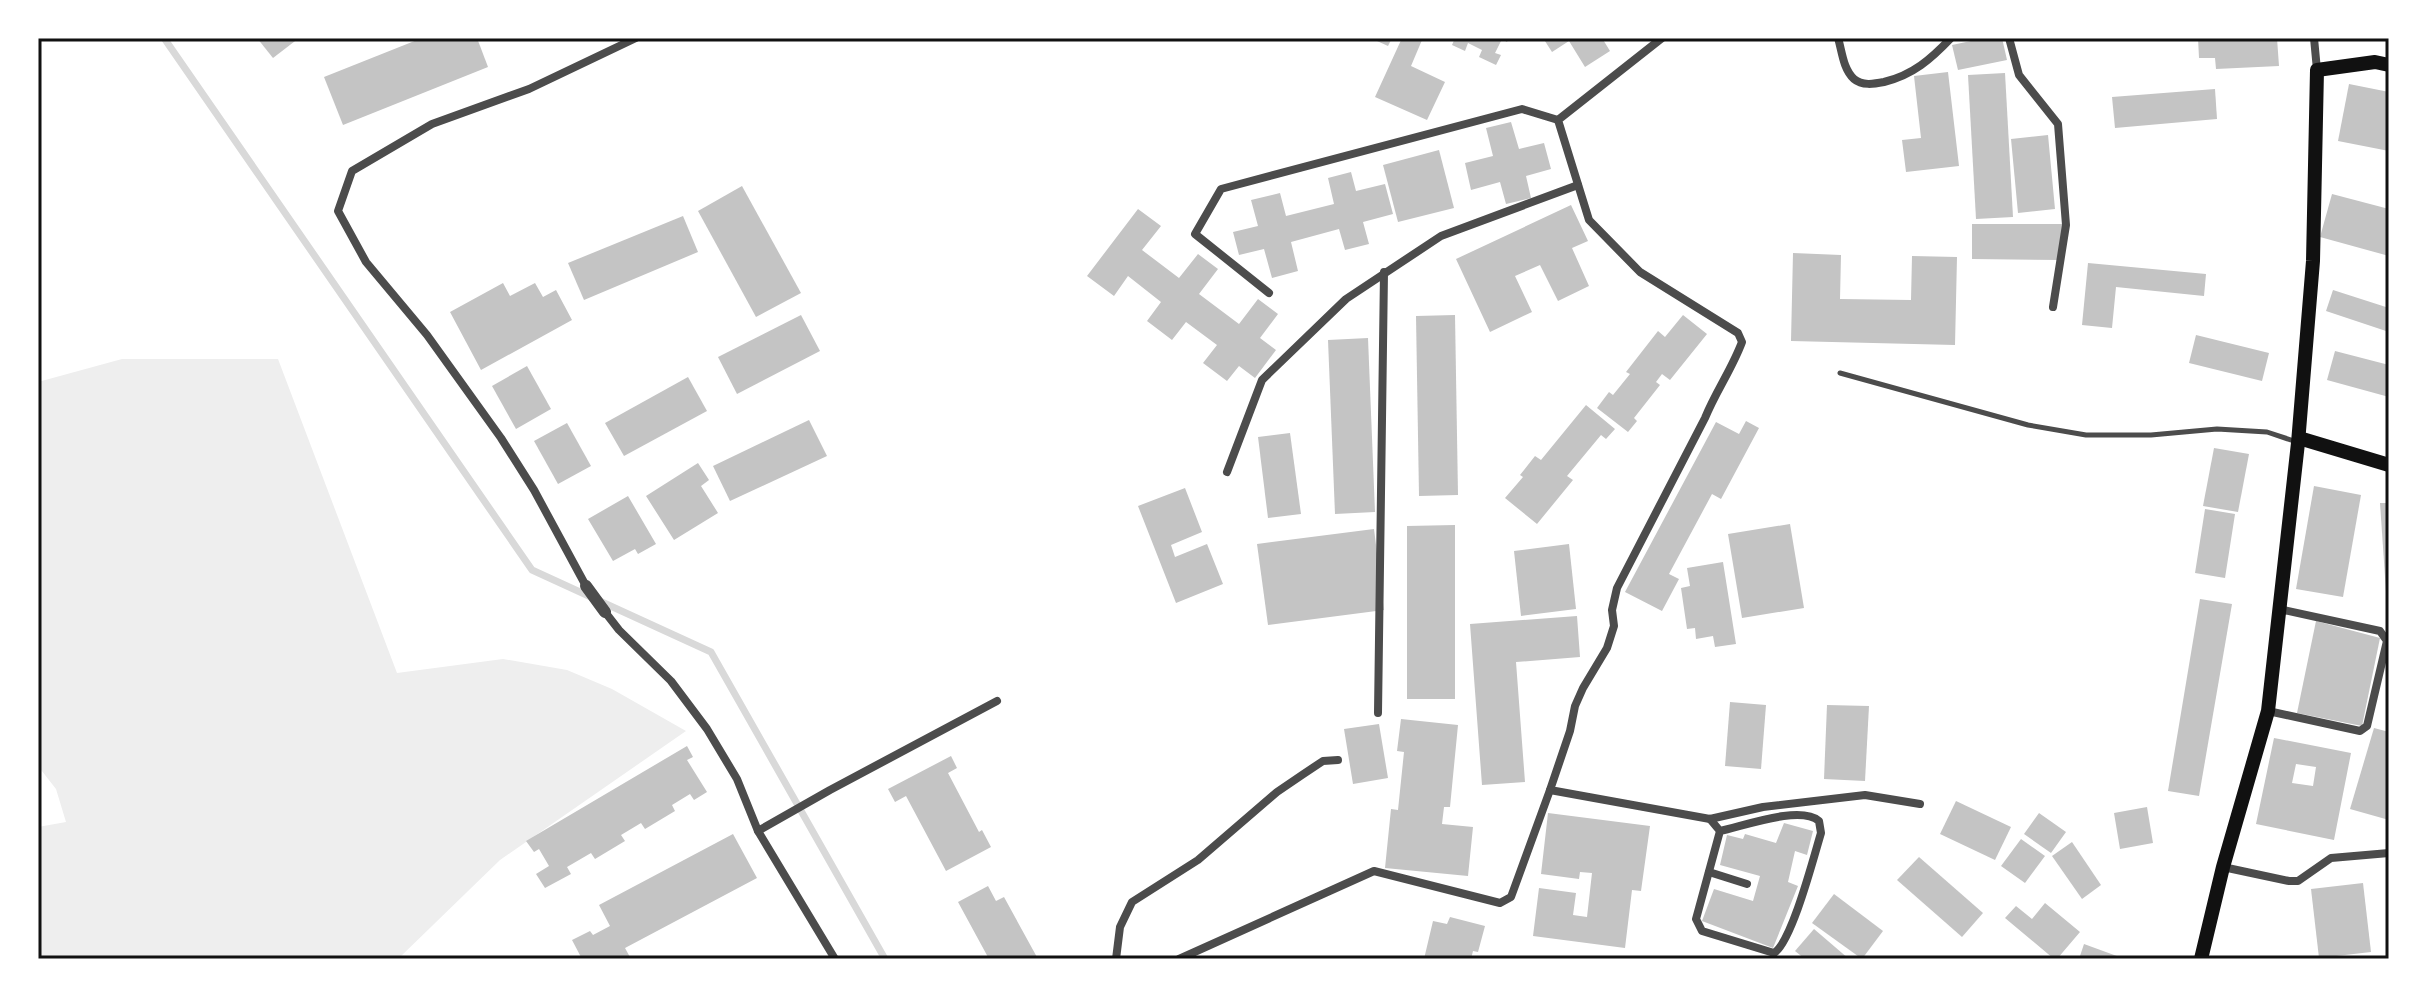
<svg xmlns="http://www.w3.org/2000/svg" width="2427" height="997" viewBox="0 0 2427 997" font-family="Overpass,sans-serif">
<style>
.green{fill:#eee}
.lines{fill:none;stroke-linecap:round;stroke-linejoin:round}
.stream{stroke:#d9d9d9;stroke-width:7}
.building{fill:#c4c4c4;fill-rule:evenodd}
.service{stroke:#4c4c4c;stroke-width:5}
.minor{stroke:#4c4c4c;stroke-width:8}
.tertiary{stroke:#4c4c4c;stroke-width:12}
.secondary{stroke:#111;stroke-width:14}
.neatline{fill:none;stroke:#111;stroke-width:3}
</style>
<rect width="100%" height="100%" fill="#fff"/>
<polygon class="green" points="122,359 278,359 397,673 503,659 567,670 612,689 686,731 500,860 398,959 38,959 38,827 66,822 56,789 38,766 38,382"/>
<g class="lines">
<polyline class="stream" points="164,38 532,570 711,652 885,959"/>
</g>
<g class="building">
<polygon points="257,38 299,38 273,58"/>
<polygon points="422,38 477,38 488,67 343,125 324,77"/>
<polygon points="1378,38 1392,38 1388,46 1377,41"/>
<polygon points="1402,38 1417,38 1422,40 1411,66 1445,82 1427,120 1375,97"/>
<polygon points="1455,38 1509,38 1507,42 1502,39 1495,53 1501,55 1496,65 1479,57 1482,50 1468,43 1465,51 1452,45"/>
<polygon points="1543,38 1602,38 1610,51 1585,67 1569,41 1552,52"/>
<polygon points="1985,38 2002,38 2007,60 1958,70 1952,45"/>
<polygon points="2198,38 2277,38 2279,66 2216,69 2215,58 2199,58"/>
<polygon points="1948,72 1959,166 1906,172 1902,140 1921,138 1914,76"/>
<polygon points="2005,73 2013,217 1976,219 1968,75"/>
<polygon points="2349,84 2389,92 2389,151 2338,141"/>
<polygon points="2215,89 2217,119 2115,128 2112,97"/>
<polygon points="1511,122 1519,149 1544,143 1551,169 1526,176 1531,198 1506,204 1500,182 1471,190 1465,163 1493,156 1486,128"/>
<polygon points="2048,135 2055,209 2018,213 2011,139"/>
<polygon points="1439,150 1454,208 1398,222 1383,165"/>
<polygon points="1351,172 1356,191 1385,184 1393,214 1363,222 1369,244 1345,250 1339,229 1291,242 1298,271 1272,278 1264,249 1239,255 1233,232 1258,226 1251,200 1280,193 1286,216 1334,204 1328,178"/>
<polygon points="742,186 801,293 756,317 698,211"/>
<polygon points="2332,194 2389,209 2389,256 2320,237"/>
<polygon points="1571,205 1588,241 1572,248 1589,286 1558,301 1540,265 1515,276 1532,312 1490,332 1456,259"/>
<polygon points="1138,209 1161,226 1142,250 1179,278 1198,254 1218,269 1199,294 1239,324 1258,299 1278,314 1260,338 1276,350 1255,378 1239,366 1227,381 1203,363 1217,345 1186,322 1172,340 1147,321 1161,302 1128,276 1114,296 1087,276"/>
<polygon points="683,216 698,252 584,300 568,263"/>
<polygon points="1972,224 2062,224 2061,260 1972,259"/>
<polygon points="1793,253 1841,255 1840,299 1911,300 1912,256 1957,257 1955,345 1791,341"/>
<polygon points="2088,263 2206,274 2204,296 2116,287 2112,328 2082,325"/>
<polygon points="503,283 510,296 535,283 543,297 556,290 572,320 481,370 450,312"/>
<polygon points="2333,290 2389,308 2389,332 2326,311"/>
<polygon points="801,315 820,351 737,394 718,357"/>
<polygon points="1455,315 1458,495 1419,496 1416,316"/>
<polygon points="1683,315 1707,334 1670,380 1662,374 1656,382 1660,385 1634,418 1637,421 1628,432 1597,408 1609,392 1613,395 1630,374 1626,372 1658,331 1665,337"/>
<polygon points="2196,335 2269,353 2262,381 2189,363"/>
<polygon points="1368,338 1375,512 1335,514 1328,340"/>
<polygon points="2335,351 2389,365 2389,397 2327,380"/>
<polygon points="527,366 551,409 516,429 492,386"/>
<polygon points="688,377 707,411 624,456 605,423"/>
<polygon points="1586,405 1615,429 1606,439 1601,435 1567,476 1573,480 1537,524 1505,498 1523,477 1520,475 1535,456 1541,460"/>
<polygon points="809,420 827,456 730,501 713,466"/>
<polygon points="1746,421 1759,428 1721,499 1712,494 1669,574 1679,579 1662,611 1625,592 1716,422 1739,434"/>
<polygon points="567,423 591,466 558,484 534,441"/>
<polygon points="1290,433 1301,514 1268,518 1258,437"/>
<polygon points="2214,448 2249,454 2238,512 2203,506"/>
<polygon points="698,463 709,480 701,486 718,513 674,540 646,496"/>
<polygon points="2314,486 2361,495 2343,597 2296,589"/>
<polygon points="1185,488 1202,532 1171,545 1175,557 1207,544 1223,584 1176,603 1138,506"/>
<polygon points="628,496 656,544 638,554 635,549 613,561 588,519"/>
<polygon points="2380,503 2389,503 2389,606 2387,606"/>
<polygon points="2205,509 2235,514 2225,578 2195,573"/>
<polygon points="1790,524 1804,608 1742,618 1728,534"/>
<polygon points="1455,525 1455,699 1407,699 1407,526"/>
<polygon points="1374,529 1384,610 1268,625 1257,544"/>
<polygon points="1569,544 1576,609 1521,616 1514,551"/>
<polygon points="1723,562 1736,644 1715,647 1713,636 1696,639 1695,628 1687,629 1681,588 1690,586 1687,568"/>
<polygon points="2200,599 2232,604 2199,796 2168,791"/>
<polygon points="1577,616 1580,657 1516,662 1525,782 1482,785 1470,624"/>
<polygon points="2316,621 2380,638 2362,726 2297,713"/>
<polygon points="1730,702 1766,705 1761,769 1725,766"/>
<polygon points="1827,705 1869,706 1865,781 1824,779"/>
<polygon points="1401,719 1458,725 1450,807 1444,807 1442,824 1473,827 1468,876 1385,868 1391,809 1398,810 1404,752 1397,751"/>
<polygon points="1379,724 1388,778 1353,784 1344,729"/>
<polygon points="2374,728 2389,732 2389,820 2350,809"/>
<path d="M2274,738L2351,753L2334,840L2256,824ZM2296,764L2316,767L2313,786L2292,783Z"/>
<polygon points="687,746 693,757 687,760 707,792 694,800 690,794 672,805 675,811 645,829 641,823 621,835 625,841 595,859 591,853 567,867 571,874 545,888 536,874 549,866 539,849 534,852 526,841"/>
<polygon points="951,756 957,768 948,773 979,832 982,830 991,847 946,871 906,796 895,802 888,789"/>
<polygon points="1956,801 2011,827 1995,860 1940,834"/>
<polygon points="2147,807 2153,843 2120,849 2114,813"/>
<polygon points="1548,813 1650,826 1641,891 1632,890 1625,948 1533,936 1539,888 1576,893 1573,915 1587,917 1592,873 1580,872 1579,879 1541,874"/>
<polygon points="2039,813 2066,832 2051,853 2024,834"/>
<polygon points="1784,823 1813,831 1807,855 1795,851 1788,882 1798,886 1773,948 1702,921 1714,889 1753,901 1760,876 1720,865 1727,835 1743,839 1745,834 1776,843"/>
<polygon points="733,834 757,878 625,948 631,959 582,959 572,940 590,931 593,935 610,926 599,905"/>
<polygon points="2021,839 2045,856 2025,883 2001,866"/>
<polygon points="2072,842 2101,885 2082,899 2052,856"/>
<polygon points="1919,857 1983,913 1962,937 1897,880"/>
<polygon points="2363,883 2371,952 2319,958 2311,889"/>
<polygon points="988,886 996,901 1004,897 1038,959 989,959 958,902"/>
<polygon points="1834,894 1883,931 1862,959 1812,923"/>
<polygon points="2045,903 2080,932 2057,959 2054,959 2005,918 2016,906 2032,919"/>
<polygon points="1450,917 1485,926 1478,952 1473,951 1471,959 1424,959 1433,921 1447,924"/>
<polygon points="1814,929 1849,959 1805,959 1795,951"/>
<polygon points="2084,944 2125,959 2079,959"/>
</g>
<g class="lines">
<polyline class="service" points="1840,373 2028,425 2086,435 2151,435 2217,429 2267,432 2297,442"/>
<g class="minor">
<path d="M1662,38L1558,120L1589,220L1640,272L1738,333L1742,342C1732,369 1716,391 1705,418L1617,588L1612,610L1614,626L1607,648L1583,688L1575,706L1570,731L1550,790L1710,819L1763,807L1865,795L1920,804"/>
<path d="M1838,38C1842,51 1843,69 1854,79C1862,86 1874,84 1884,82C1913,75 1931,59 1951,38"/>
<polyline points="2009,38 2019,75 2058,124 2066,225 2053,307"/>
<polyline points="2314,38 2317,70"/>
<polyline points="1269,293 1195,234 1221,189 1522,109 1558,120"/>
<polyline points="1227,472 1262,380 1346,299 1441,236 1578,185"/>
<polyline points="586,586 534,490 501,438 427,335 366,262 338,211 352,171 432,124 529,89 636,38"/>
<polyline points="605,612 619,630 671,681 707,729 737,779 758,831 835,959"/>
<polyline points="2268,711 2360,731 2367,726 2387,641 2380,631 2279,609"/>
<polyline points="1378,713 1384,272"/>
<path d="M1710,819L1720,831C1744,826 1800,805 1819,821L1821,833C1814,856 1792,942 1774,953L1702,931L1696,919L1720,831"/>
<polyline points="758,831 830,790 997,701"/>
<polyline points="2223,867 2289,881 2298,881 2331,858 2389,853"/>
<polyline points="1709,872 1747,884"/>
<polyline points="1116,959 1120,927 1132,902 1198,860 1277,792 1302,775 1323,761 1338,760"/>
<polyline points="1179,959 1374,871 1500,903 1511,897 1550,790"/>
</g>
<polyline class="tertiary" points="586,586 605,612"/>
<g class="secondary">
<polyline points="2299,438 2389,465"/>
<polyline points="2201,959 2223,867 2268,711 2298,443 2313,261 2317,70 2375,62 2389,65"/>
</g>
</g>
<rect width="2427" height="997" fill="none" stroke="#ffffff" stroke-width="80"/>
<rect x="40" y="40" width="2347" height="917" class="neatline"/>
</svg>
